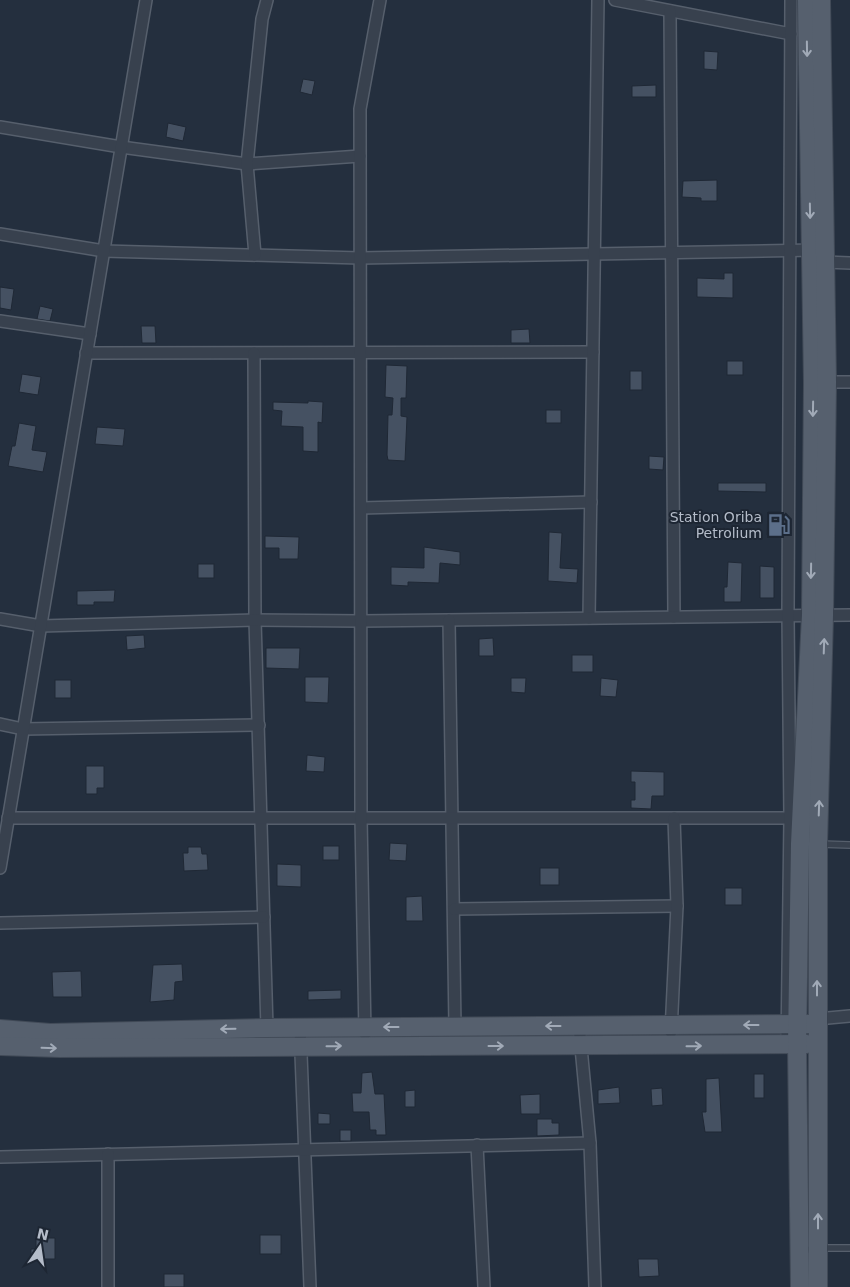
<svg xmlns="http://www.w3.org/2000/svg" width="850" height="1287" viewBox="0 0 850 1287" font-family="'DejaVu Sans',sans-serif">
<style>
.building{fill:#455162;stroke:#1f2835}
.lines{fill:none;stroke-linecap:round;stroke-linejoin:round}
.service-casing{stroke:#565f6c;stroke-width:8}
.minor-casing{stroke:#565f6c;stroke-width:14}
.primary-casing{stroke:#414a57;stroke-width:20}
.service{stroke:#38414e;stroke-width:5.5}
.minor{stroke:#38414e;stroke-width:11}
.primary{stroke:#56606e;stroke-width:18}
.oneway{stroke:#a1aab7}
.labels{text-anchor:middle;stroke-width:4;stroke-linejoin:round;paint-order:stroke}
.poi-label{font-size:14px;fill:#b4bcc9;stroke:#1d2633;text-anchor:end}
</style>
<rect width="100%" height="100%" fill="#242f3e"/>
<g class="building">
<polygon points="704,51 718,52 717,70 704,69"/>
<polygon points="303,79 315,81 312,95 300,92"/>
<polygon points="656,85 656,97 632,97 632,86"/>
<polygon points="168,123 186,127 183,141 166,137"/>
<polygon points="717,180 717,201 701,201 701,198 682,197 683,181"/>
<polygon points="724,273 733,273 733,298 697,297 697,278 724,279"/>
<polygon points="0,287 14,289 11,310 0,308"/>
<polygon points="40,306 53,309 50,321 37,319"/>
<polygon points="141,326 155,326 156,343 142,343"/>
<polygon points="529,329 530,343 511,343 511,330"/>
<rect x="727" y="361" width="16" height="14"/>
<polygon points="386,365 407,366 406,398 401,398 401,416 407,417 405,461 388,460 387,455 388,415 392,415 393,398 385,397"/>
<rect x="630" y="371" width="12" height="19"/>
<polygon points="22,374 41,377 38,395 19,392"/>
<polygon points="308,401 323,402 322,423 318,422 318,452 303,451 303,427 281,426 282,411 273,410 273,402 308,403"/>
<rect x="546" y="410" width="15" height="13"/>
<polygon points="19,423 36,426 32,450 47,452 43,472 8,466 12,446 15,446"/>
<polygon points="97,427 125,429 123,446 95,444"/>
<polygon points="649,456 664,457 663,470 649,469"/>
<polygon points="718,483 766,483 766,492 718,491"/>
<polygon points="768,512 781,512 779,536 767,535"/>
<polygon points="549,532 562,533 560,568 578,569 577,583 548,581"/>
<polygon points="265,536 299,537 298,559 279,559 279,548 265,548"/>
<polygon points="424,547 460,552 460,565 440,563 439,583 408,582 408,586 391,585 391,567 424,568"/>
<polygon points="728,562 742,563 741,602 724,602 724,587 727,587"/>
<rect x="198" y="564" width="16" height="14"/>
<polygon points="760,566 774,567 774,598 760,598"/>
<polygon points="115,590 114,602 94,602 94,605 77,605 77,591"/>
<polygon points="144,635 145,648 127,650 126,636"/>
<polygon points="493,638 494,656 479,656 479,639"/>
<polygon points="266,648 300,648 299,669 266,668"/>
<rect x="572" y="655" width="21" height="17"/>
<polygon points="305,677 329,677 328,703 305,702"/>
<polygon points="511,678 526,678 525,693 511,692"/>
<polygon points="601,678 618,680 616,697 600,696"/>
<rect x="55" y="680" width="16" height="18"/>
<polygon points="307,755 325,757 324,772 306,771"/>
<polygon points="86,766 104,766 104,788 97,788 97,794 86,794"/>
<polygon points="631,771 664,772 664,796 652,796 651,809 631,808 631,800 635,800 635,782 631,782"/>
<polygon points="390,843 407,844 406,861 389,860"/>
<rect x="323" y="846" width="16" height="14"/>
<polygon points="188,847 201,847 202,854 207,854 208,870 184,871 183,853 188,853"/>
<polygon points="277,864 301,865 301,887 277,886"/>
<rect x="540" y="868" width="19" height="17"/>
<rect x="725" y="888" width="17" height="17"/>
<polygon points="422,896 423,921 406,921 406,897"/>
<polygon points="182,964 183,981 175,982 174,1000 150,1002 153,965"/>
<polygon points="81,971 82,997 53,997 52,972"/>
<polygon points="341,990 341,999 308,1000 308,991"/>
<polygon points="372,1072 375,1094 384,1094 386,1135 376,1135 376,1130 370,1130 369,1112 353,1112 352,1093 361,1093 362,1073"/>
<rect x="754" y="1074" width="10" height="24"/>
<polygon points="719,1078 722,1132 705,1132 702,1112 706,1112 706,1079"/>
<polygon points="619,1087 620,1103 598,1104 598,1090"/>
<polygon points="662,1088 663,1105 652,1106 651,1089"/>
<polygon points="415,1090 415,1107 405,1107 405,1091"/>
<polygon points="540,1094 540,1114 521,1114 520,1095"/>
<polygon points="318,1113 330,1114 330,1124 318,1124"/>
<polygon points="537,1119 552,1119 552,1123 559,1123 559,1135 537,1136"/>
<rect x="340" y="1130" width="11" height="11"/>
<rect x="260" y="1235" width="21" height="19"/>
<polygon points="36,1238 55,1238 55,1259 31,1259 31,1249 36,1249"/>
<polygon points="638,1259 658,1259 659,1276 639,1277"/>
<rect x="164" y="1274" width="20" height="13"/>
</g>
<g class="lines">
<defs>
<g id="service">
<polyline points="820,844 850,845"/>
<polyline points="801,1251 818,1248 850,1248"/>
</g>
<g id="minor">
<polyline points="615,0 791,34"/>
<polyline points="670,11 674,617"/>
<polyline points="0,127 121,147 247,164 360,156"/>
<polyline points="0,234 104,251 360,258 815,250"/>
<polyline points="255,255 247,164 262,19 267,0"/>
<polyline points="825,262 850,263"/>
<polyline points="0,321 90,334"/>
<polyline points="86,353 593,352"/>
<polyline points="254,353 255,620 267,1028"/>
<polyline points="822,382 850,382"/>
<polyline points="361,508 591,502"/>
<polyline points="589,618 598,0"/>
<polyline points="0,619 41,626 255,620 361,621 850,615"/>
<polyline points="449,620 455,1027"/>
<polyline points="0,724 23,729 259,725"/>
<polyline points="8,818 790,818"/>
<polyline points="0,868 146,0"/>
<polyline points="454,909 677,906"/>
<polyline points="0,923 264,917"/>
<polyline points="817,1019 850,1016"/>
<polyline points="579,1026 590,1143 595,1287"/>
<polyline points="300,1028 310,1287"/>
<polyline points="671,1032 677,906 674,818"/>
<polyline points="365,1034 361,818 360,109 380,0"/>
<polyline points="787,1044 790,818 788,615 791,0"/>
<polyline points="477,1145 484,1287"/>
<polyline points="0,1157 590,1143"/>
<polyline points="108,1287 108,1154"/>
</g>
<g id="primary">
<polyline points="0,1029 50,1033 267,1028 809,1024"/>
<polyline points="0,1046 60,1048 807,1044"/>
<polyline points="800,1287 797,1044 800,844 811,615 813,383 807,0"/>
<polyline points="818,1287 818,844 824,615 827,382 821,0"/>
</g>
</defs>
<use href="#service" class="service-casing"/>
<use href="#minor" class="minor-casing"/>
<use href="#primary" class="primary-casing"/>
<use href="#service" class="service"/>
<use href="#minor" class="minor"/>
<use href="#primary" class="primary"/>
</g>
<defs><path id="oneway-shaft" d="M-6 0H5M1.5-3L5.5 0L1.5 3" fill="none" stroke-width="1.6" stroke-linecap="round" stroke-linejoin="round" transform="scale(1.25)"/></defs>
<g class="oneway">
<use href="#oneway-shaft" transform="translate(807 49) rotate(89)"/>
<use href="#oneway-shaft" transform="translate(810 211) rotate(89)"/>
<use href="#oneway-shaft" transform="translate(813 409) rotate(91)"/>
<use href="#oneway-shaft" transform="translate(811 571) rotate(91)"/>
<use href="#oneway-shaft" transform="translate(824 646) rotate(-88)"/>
<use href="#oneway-shaft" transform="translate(819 808) rotate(-88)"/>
<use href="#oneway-shaft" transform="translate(817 988) rotate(-90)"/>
<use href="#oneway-shaft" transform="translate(751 1025) rotate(180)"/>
<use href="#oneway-shaft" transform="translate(553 1026) rotate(180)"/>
<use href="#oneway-shaft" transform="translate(391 1027) rotate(180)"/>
<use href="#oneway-shaft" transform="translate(228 1029) rotate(179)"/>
<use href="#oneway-shaft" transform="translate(334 1046) rotate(-1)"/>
<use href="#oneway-shaft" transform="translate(496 1046)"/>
<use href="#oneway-shaft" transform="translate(694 1046) rotate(-1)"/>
<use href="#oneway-shaft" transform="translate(49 1048) rotate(2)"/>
<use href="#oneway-shaft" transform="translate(818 1221) rotate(-90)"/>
</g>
<defs>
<symbol id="fuel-bare" viewBox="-9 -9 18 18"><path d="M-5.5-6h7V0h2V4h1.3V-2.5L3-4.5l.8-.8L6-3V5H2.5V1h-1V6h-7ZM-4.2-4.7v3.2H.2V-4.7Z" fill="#5c6f8a" stroke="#1d2633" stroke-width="2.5" paint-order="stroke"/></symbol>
</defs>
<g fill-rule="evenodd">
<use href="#fuel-bare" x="763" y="509" width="32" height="32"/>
</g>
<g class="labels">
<g class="poi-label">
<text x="762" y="522">Station Oriba<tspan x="762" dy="16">Petrolium</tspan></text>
</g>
</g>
<g transform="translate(40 1247) rotate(13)" stroke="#1d2633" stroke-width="4" paint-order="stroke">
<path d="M0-4L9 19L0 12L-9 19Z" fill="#b4bcc9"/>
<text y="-8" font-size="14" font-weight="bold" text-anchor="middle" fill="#b4bcc9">N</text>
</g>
</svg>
